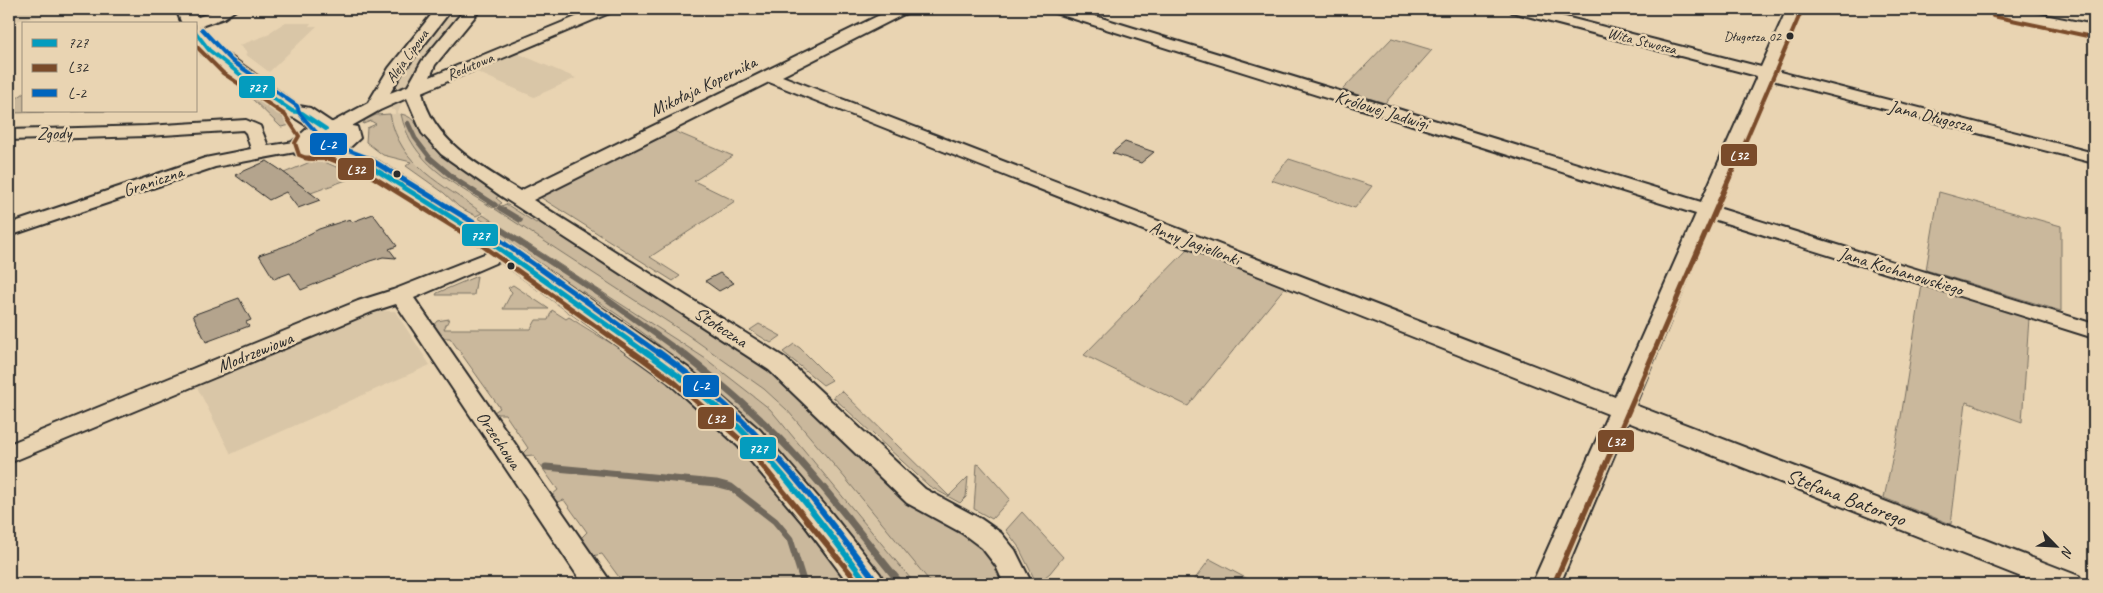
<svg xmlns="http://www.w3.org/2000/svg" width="2103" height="593" viewBox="0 0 2103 593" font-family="Caveat,sans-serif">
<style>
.built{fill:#d9c6a7}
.green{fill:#cab89c;stroke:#7a7264}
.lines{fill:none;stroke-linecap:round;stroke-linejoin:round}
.stream-far2{stroke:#70685c;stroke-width:4.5}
.stream-far1{stroke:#70685c;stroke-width:5.5}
.stream{stroke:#70685c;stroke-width:7}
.building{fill:#b4a48d;stroke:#2b2b2b}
.minor-casing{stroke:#2b2b2b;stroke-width:4}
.tertiary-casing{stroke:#2b2b2b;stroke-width:4}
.minor{fill:#e9d4b2;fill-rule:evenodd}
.tertiary{fill:#e9d4b2;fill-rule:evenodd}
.bus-1-far2-casing{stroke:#e9d4b2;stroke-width:7}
.bus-1-far1-casing{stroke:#e9d4b2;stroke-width:9}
.bus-1-casing{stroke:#e9d4b2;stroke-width:9}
.bus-2-far2-casing{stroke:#e9d4b2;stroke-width:7}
.bus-2-far1-casing{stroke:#e9d4b2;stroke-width:9}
.bus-2-casing{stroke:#e9d4b2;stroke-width:9}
.bus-3-far2-casing{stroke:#e9d4b2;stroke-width:7}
.bus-3-far1-casing{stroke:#e9d4b2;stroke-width:9}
.bus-3-casing{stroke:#e9d4b2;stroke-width:9}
.bus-1-far2{stroke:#049cbe;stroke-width:4}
.bus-1-far1{stroke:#049cbe;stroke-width:5}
.bus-1{stroke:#049cbe;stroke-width:5.5}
.bus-2-far2{stroke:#7a4b2a;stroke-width:4}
.bus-2-far1{stroke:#7a4b2a;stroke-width:5}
.bus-2{stroke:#7a4b2a;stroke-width:5.5}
.bus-3-far2{stroke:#0065bd;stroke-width:4}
.bus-3-far1{stroke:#0065bd;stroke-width:5}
.bus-3{stroke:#0065bd;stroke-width:5.5}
.bus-dot{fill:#2b2b2b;stroke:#e9d4b2;stroke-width:2}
.labels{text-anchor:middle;stroke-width:5;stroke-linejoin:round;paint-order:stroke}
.far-bus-label{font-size:14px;fill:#2b2b2b;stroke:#e9d4b2;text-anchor:end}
.far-street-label{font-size:15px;fill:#2b2b2b;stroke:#e9d4b2}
.street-label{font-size:18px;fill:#2b2b2b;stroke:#e9d4b2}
.near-street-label{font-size:21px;fill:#2b2b2b;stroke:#e9d4b2}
.line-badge{stroke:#e9d4b2;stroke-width:2}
.badge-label{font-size:14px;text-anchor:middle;font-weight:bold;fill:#fff}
</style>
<rect width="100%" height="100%" fill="#e9d4b2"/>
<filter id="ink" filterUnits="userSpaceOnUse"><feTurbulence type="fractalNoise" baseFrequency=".02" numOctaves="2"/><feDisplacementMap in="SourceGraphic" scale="10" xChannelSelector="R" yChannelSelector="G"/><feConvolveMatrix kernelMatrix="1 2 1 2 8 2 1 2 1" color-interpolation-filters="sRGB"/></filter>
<g filter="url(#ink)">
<g class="built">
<polygon points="11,9 73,9 17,21"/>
<polygon points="452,9 471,9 407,86 392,91 397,72"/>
<polygon points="284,23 311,23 309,26 317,26 269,72 245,54 248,53 240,45 270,34 270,32"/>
<polygon points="512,51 576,78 534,97 470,69"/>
<polygon points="403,100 398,113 401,114 404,128 421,157 438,172 493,208 491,210 495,209 533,233 685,333 764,389 787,410 845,478 932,584 915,584 770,409 706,359 483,215 487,213 482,213 422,171 407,156 394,133 390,114 395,114 395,110 391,110 391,103"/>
<polygon points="374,311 395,311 430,365 231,454 196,385"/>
</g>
<g class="green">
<polygon points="1392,38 1432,50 1385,103 1342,90"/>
<polygon points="251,90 291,125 281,127 245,92"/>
<polygon points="24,93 24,111 107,111 9,113 9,104"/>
<path d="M390,114C400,168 443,183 482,213L476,216L459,207L444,193L406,166L411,162L383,155L366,142L367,128L376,124L371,121L363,124L365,120L376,115Z"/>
<path d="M401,114C416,116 420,133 429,143C448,164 478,179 501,195L496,198L502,203L493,208C453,183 411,163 401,114Z"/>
<polygon points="674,131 733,156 694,181 735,201 650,257 680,276 673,281 540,197 636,144 642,147"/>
<polygon points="1289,159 1372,186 1355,208 1271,180"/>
<polygon points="315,160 327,163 357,176 311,193 284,173"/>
<polygon points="1939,192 2061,226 2061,311 1926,270"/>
<polygon points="506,204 536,223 541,220 771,370 975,538 1001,571 1007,584 932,584 845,478 787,410 764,389 685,333 495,209"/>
<path d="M483,215L706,359L770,409L915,584H882C849,541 813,500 777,459C760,439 743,417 724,399C680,359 632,323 582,291L579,293L492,232L497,229L478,218Z"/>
<polygon points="1188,249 1285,287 1188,406 1084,355"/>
<polygon points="477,276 474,295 436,295 437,293"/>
<polygon points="513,285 549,309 503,309 512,292 508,288"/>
<polygon points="1922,285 2029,318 2022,422 1966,402 1951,524 1884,498 1901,417"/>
<path d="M552,310L566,319L569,317C600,338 634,355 662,377C727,428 778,492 827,557L831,556L852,584H624L602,554L592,556L581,538L587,532L564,500L557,502L553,498V494L558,490L533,455L523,456V453L528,448L505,414H495L494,412L500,408L450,338H440L432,327L437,321L449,319L444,329H531L536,320H548Z"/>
<polygon points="759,324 781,336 771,343 750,330"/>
<polygon points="794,344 800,348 832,380 823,385 783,352"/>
<polygon points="842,391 949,496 968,477 966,497 960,503 929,486 833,397"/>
<polygon points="977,464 980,465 1010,499 992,519 974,509"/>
<polygon points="1022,512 1063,557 1050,573 1037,584 1018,546 1006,530"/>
<polygon points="1210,559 1257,584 1191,584"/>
</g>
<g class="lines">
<polyline class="stream-far2" points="408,123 415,138 431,159"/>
<g class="stream-far1">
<polyline points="430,158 456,180 495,205"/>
<polyline points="500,208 520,220"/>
<polyline points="501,230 601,295 683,354"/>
</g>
<g class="stream">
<path d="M681,352C714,378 747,405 776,435C821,481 860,534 901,584"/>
<polyline points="546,467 716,483 731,487 775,521 790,539 804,584"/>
</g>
</g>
<g class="building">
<polygon points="1125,142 1154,152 1141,163 1112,153"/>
<polygon points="267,161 279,169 320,200 298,208 286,192 269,200 235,175"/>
<polygon points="373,214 397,246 389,249 396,258 383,257 370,261 301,290 290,273 274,279 259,255 288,245 319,229 350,219 352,222"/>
<polygon points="720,273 734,283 719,291 705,281"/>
<polygon points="239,298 251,320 246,322 249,326 206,342 193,315"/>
</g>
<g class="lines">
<defs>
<g id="minor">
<polygon points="219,9 237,9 224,18 198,27 196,28 196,24 185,24 188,21"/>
<path d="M436,9H452L402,73L390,93L408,86L422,61L465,9H481L435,65L430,77L595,9H615L612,12L422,92C432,141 481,167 520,191L892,9H910L908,12L782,76L1615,397L1696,214L1052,12L1049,9H1072L1701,202L1757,76L1512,12L1509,9H1534L1761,67L1787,9H1801L1776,71L2094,153V163L1772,80L1718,208L2094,324V338L1713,219L1635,405L2079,576L2083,584H2039L1628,422L1560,584H1532L1608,414L769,82L533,200L785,358L925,489L981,519L1001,533L1015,550L1032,584H1004L996,566L982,548L962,533L907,503L769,370L501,196L441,154L422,133L407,98L380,110L341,132H329L326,128L329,124L368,103L389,68Z"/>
<polygon points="1987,9 2015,9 2094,25 2094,35 1995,14"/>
<polygon points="246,120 260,126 268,146 301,141 307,142 310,146 307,150 301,151 215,167 9,236 9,224 205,158 251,149 246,133 243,130 147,136 9,140 9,130 147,126"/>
<polygon points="502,247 509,249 512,253 509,257 414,298 612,584 583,584 396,304 374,311 9,463 9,444 358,301 393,290"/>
</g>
<path id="tertiary" d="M176,9H194L201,24L199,28L203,29L216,46L299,106L310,108L331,122L357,127L360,138L347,150L376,160L489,230L688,368L760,430L828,509L880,574L885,584H849L806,527L738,446L668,382L471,240L361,171L327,158L315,159L295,154L291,143L309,127L295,118L284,116L202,54L196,46V24H182ZM334,135L338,136L326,144L313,145L324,137Z"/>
</defs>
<use href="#minor" class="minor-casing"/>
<use href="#tertiary" class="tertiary-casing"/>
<use href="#minor" class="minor"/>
<use href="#tertiary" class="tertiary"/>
<defs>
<g id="bus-1-far2">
<polyline points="196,33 209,50 251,83 292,111 302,113 326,129"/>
<polyline points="328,150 348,159"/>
</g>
<polyline id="bus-1-far1" points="345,158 368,165 480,235 648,354"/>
<path id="bus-1" d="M646,352C682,378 719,406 749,438C793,483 830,535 868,584"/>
<g id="bus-2-far2">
<polyline points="1993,16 2092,37"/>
<polyline points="196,46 223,73 285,115 299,136 295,143 299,155 309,159"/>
<polyline points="311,159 330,159"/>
<polyline points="1738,159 1801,12"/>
</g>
<g id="bus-2-far1">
<polyline points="306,158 328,158 365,172 476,241 635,354"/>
<polyline points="1653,354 1738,158"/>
</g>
<g id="bus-2">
<polyline points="633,352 673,381 744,443 859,584"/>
<polyline points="1554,584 1654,352"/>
</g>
<polyline id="bus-3-far2" points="202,29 232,61 297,106 300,114 316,132 316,139 312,144 332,144 372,159"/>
<polyline id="bus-3-far1" points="368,158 484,229 660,354"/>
<path id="bus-3" d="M659,352C692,376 727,404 755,434C799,478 836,530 874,579"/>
</defs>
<use href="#bus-1-far2" class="bus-1-far2-casing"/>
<use href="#bus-1-far1" class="bus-1-far1-casing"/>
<use href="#bus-1" class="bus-1-casing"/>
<use href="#bus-2-far2" class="bus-2-far2-casing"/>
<use href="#bus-2-far1" class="bus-2-far1-casing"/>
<use href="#bus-2" class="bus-2-casing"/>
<use href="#bus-3-far2" class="bus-3-far2-casing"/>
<use href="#bus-3-far1" class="bus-3-far1-casing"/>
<use href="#bus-3" class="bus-3-casing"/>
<use href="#bus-1-far2" class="bus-1-far2"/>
<use href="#bus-1-far1" class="bus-1-far1"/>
<use href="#bus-1" class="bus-1"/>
<use href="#bus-2-far2" class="bus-2-far2"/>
<use href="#bus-2-far1" class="bus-2-far1"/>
<use href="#bus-2" class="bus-2"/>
<use href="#bus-3-far2" class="bus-3-far2"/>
<use href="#bus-3-far1" class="bus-3-far1"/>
<use href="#bus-3" class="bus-3"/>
</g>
</g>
<g class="bus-dot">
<circle cx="1790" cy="36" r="4.5"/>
<circle cx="397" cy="174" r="4.5"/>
<circle cx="511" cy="266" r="4.5"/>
</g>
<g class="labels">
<g class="far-bus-label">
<text x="1781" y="41">Długosza 02</text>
</g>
<g class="far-street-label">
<text transform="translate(1642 41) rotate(14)" y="5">Wita Stwosza</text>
<text transform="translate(407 56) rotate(-54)" y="5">Aleja Lipowa</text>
<text transform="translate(470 66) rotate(-23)" y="5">Redutowa</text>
</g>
<g class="street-label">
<text transform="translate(703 86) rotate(-26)" y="6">Mikołaja Kopernika</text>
<text transform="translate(1382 110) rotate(17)" y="6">Królowej Jadwigi</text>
<text transform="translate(1931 116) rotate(14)" y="6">Jana Długosza</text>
<text transform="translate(54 133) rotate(-2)" y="6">Zgody</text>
<text transform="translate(153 181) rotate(-19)" y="6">Graniczna</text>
<text transform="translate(1195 243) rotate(21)" y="6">Anny Jagiellonki</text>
<text transform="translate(1901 271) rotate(17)" y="6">Jana Kochanowskiego</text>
<text transform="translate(721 327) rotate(33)" y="6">Stołeczna</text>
<text transform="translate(255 352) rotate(-22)" y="6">Modrzewiowa</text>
<text transform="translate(499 440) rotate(56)" y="6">Orzechowa</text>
</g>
<g class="near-street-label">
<text transform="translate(1846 497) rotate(21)" y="7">Stefana Batorego</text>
</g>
</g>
<g class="line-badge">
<rect x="238" y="75" width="38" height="24" rx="5" fill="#049cbe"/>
<rect x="309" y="132" width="39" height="24" rx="5" fill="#0065bd"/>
<rect x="1720" y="143" width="38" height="24" rx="5" fill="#7a4b2a"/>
<rect x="337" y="157" width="38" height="24" rx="5" fill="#7a4b2a"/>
<rect x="461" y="223" width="38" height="24" rx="5" fill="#049cbe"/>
<rect x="682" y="374" width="38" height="24" rx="5" fill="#0065bd"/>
<rect x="697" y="406" width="38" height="24" rx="5" fill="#7a4b2a"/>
<rect x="1597" y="429" width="38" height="24" rx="5" fill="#7a4b2a"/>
<rect x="739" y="436" width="38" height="24" rx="5" fill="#049cbe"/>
</g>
<g class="badge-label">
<text x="257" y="92">727</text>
<text x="328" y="149">L-2</text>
<text x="1739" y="160">L32</text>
<text x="356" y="174">L32</text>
<text x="480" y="240">727</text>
<text x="701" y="390">L-2</text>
<text x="716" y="423">L32</text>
<text x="1616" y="446">L32</text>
<text x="758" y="453">727</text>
</g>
<rect width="2103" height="593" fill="none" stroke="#e9d4b2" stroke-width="30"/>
<rect x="15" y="15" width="2073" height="563" fill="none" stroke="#2b2b2b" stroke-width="2" filter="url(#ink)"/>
<rect x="22" y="22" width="175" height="90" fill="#e9d4b2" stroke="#9d907c"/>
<rect x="32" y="39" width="25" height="8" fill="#049cbe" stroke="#9d907c"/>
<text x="68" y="48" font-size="15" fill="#2b2b2b">727</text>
<rect x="32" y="64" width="25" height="8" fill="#7a4b2a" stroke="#9d907c"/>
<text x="68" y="72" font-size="15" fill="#2b2b2b">L32</text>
<rect x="32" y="89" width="25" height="8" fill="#0065bd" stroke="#9d907c"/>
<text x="68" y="98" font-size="15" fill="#2b2b2b">L-2</text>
<g transform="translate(2056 546) rotate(114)" stroke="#e9d4b2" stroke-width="4" paint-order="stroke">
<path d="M0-4L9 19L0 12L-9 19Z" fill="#2b2b2b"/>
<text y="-8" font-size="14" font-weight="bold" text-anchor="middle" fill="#2b2b2b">N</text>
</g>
</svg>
